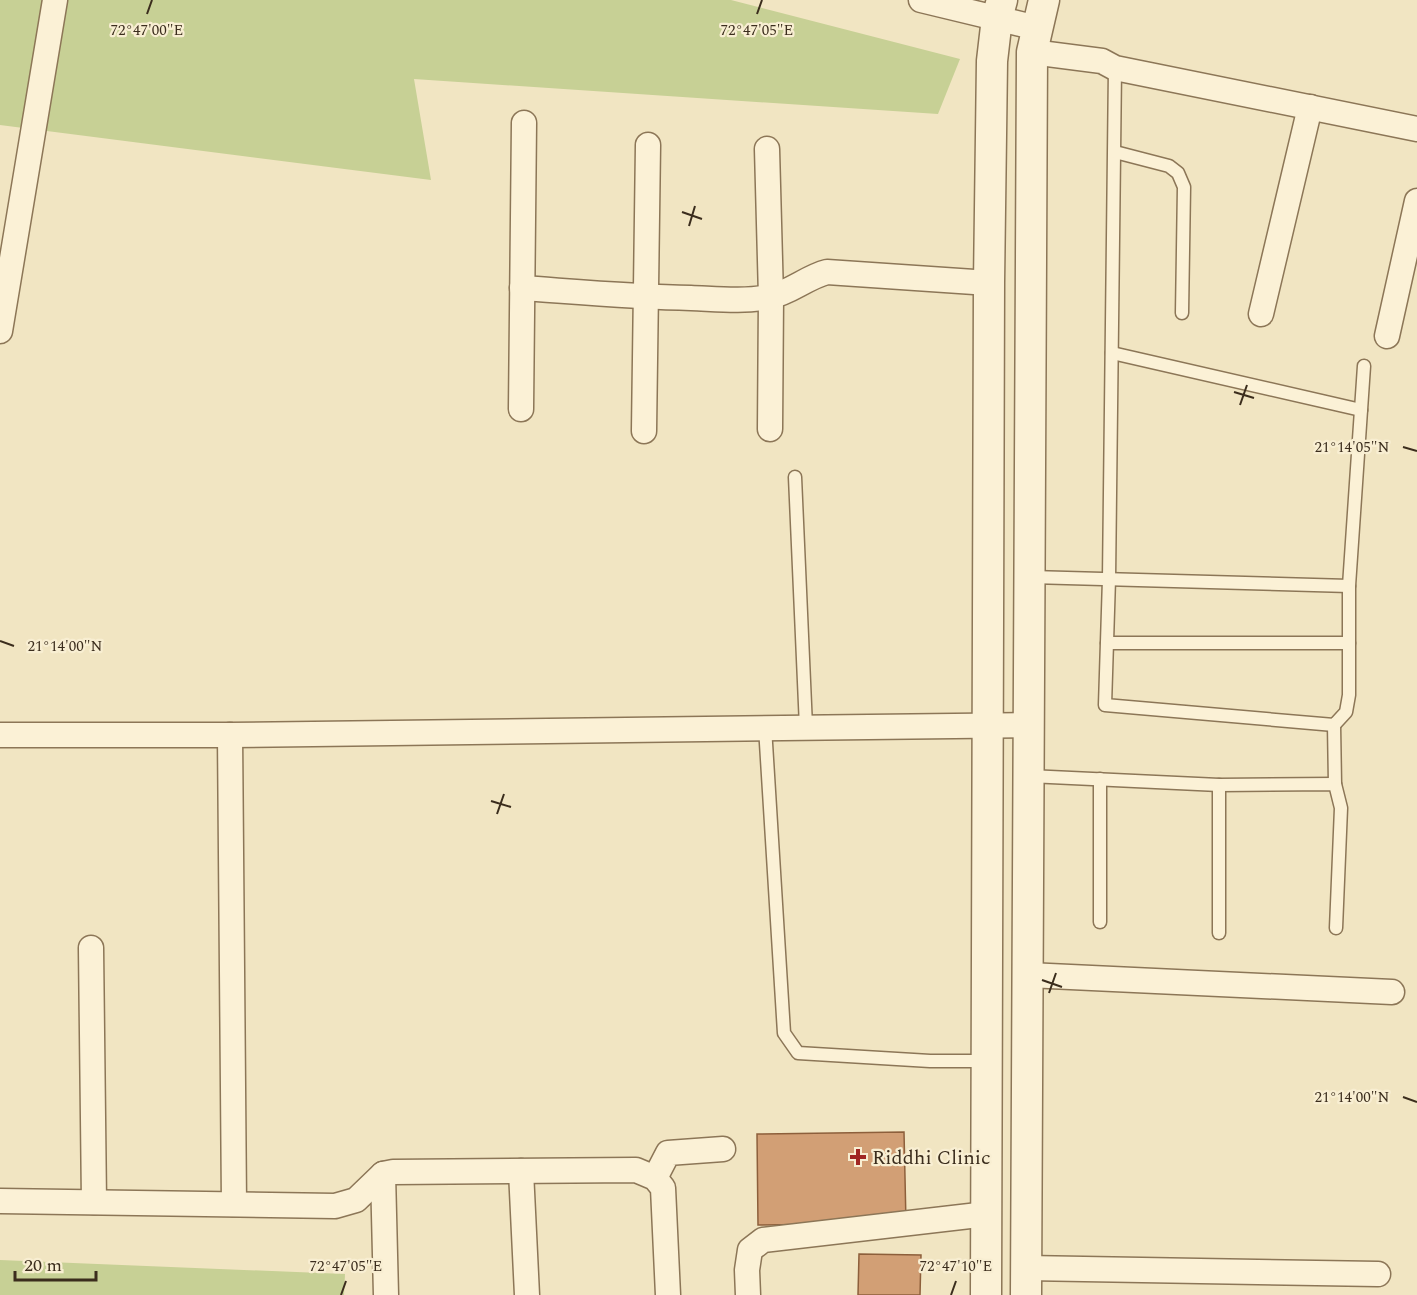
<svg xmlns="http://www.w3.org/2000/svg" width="1417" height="1295" viewBox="0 0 1417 1295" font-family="Spectral,serif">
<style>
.green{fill:#c7d095}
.building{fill:#d29f75;stroke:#8d5f3b;stroke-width:1.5}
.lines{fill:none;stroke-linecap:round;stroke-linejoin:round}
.service-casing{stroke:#8c7657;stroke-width:15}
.minor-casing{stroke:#8c7657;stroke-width:27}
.tertiary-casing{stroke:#8c7657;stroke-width:33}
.service{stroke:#fbf1d6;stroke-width:12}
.minor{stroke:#fbf1d6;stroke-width:24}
.tertiary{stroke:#fbf1d6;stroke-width:30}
.ticks{fill:none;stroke:#3b2d1d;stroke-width:2}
.poi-dot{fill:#a02723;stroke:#f8eed2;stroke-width:2}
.labels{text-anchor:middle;stroke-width:4.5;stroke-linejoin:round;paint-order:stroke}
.poi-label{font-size:20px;fill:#3b2d1d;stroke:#f8eed2;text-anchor:start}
.ticks-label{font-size:15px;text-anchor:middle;fill:#3b2d1d;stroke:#f8eed2;stroke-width:4.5;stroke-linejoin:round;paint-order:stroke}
</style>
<rect width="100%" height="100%" fill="#f1e5c2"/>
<g class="green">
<polygon points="0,0 731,0 960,59 938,114 414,79 431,180 0,125"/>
<polygon points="0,1260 345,1274 344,1295 0,1295"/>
</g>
<g class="building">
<polygon points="904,1132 906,1223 758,1225 757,1134"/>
<polygon points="859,1254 921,1255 920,1295 858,1295"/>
</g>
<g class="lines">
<defs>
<g id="service">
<polyline points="1115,68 1109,579 1105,705 1334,725 1346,712 1349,695 1349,586 1364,366"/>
<polyline points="1115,152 1169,166 1178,173 1184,187 1182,313"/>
<polyline points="1112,353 1361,410"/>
<polyline points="795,477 806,727"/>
<polyline points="1031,577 1349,586"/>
<polyline points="1107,643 1349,643"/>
<polyline points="1334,725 1335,784"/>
<polyline points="765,727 784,1033 798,1053 930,1061 986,1061"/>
<polyline points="1029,776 1219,785 1335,784 1341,808 1336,928"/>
<polyline points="1100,779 1100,922"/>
<polyline points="1219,933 1219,785"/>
</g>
<g id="minor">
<polyline points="921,0 1037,28"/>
<polyline points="1032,52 1102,61 1115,68 1417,129"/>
<polyline points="767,149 771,297 770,429"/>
<path d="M522,288C579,292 635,297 691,298C717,299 743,302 769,297C790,293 807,277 827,272L989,283"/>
<polyline points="1261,314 1310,107"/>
<polyline points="0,331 55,0"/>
<polyline points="1387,336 1417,201"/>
<polyline points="521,409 524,123"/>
<polyline points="644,431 648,145"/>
<polyline points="0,735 230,735 1029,725"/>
<polyline points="230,735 234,1204"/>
<polyline points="91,948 94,1202"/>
<polyline points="1028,975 1392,992"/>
<polyline points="521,1171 527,1295"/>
<polyline points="383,1174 386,1295"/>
<polyline points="655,1178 668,1153 723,1149"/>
<polyline points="0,1201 335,1206 356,1200 383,1174 393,1172 636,1170 655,1178 663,1188 668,1295"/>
<polyline points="1026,1268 1378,1274"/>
<polyline points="748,1295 747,1270 750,1250 763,1240 987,1214"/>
</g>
<g id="tertiary">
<polyline points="986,1295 989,283 992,61 997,18 1002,0"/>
<polyline points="1026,1295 1032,52 1044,0"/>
</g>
</defs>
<use href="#service" class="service-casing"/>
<use href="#minor" class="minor-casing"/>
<use href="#tertiary" class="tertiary-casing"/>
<use href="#service" class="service"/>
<use href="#minor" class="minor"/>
<use href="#tertiary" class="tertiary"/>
</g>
<path class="ticks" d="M147,14L152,0M757,14L762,0M682,212L702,219M689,226L695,206M1234,392L1254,398M1240,405L1247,385M1403,447L1417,451M0,641L14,646M491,801L511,807M497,814L504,794M1042,980L1062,987M1049,993L1056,973M1403,1097L1417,1102M341,1295L346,1281M951,1295L956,1281"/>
<path class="poi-dot" d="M855 1148h6v6h6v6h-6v6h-6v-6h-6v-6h6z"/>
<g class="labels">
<g class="poi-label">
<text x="872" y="1164">Riddhi Clinic</text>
</g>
</g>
<g class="ticks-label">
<text x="147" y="35">72°47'00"E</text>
<text x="757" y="35">72°47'05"E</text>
<text x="1352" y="452">21°14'05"N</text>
<text x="65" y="651">21°14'00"N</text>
<text x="1352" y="1102">21°14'00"N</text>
<text x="346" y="1271">72°47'05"E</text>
<text x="956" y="1271">72°47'10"E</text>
</g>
<path d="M15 1271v9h81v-9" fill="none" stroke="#3b2d1d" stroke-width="3"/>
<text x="24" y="1271" font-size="18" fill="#3b2d1d" stroke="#f8eed2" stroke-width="4.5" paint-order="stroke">20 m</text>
</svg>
